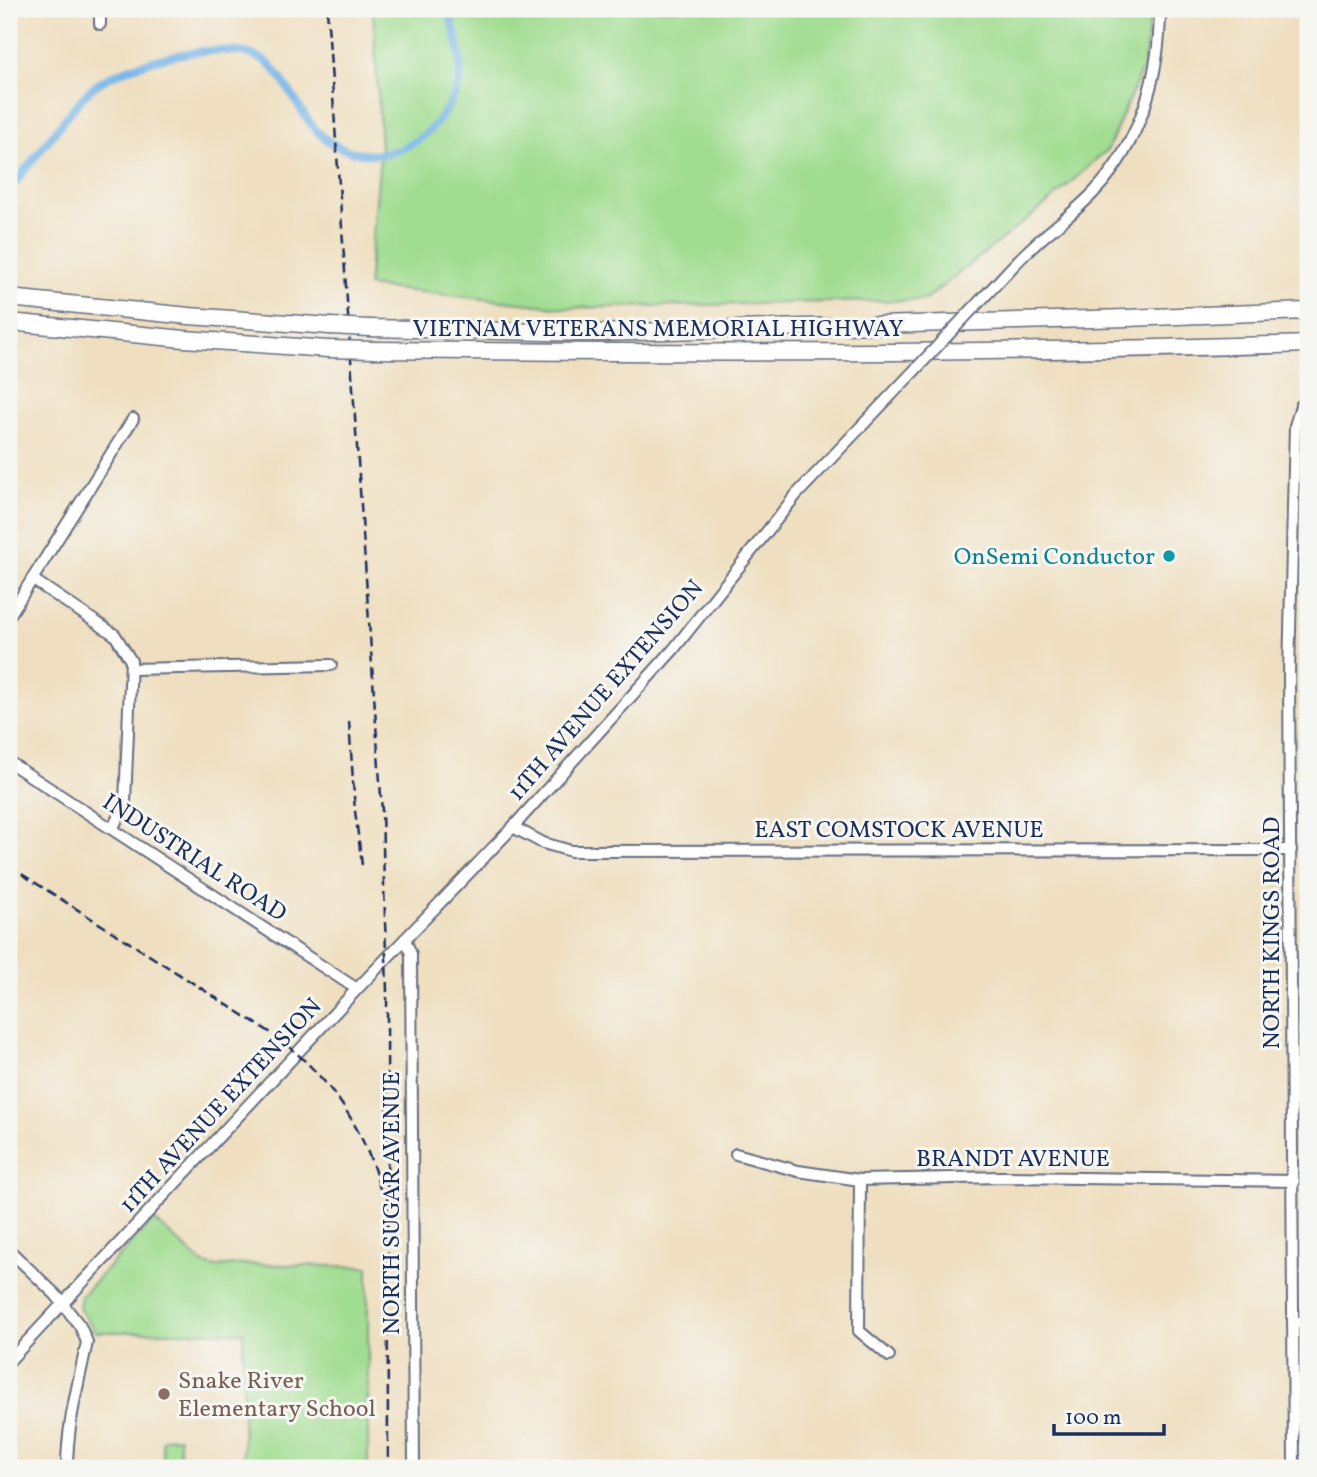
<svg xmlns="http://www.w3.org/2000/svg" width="1317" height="1477" viewBox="0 0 1317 1477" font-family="Vollkorn,serif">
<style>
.green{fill:#a1dd91;stroke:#5e8678;stroke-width:2}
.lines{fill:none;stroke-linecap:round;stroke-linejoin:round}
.canal{stroke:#73b3e7;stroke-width:8}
.minor-casing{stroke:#656d80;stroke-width:14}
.highway-casing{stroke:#656d80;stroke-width:19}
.minor{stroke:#fff;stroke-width:10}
.highway{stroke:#fff;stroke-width:16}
.rail{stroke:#1b2f5e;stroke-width:2.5;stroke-dasharray:10 5;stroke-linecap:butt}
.minor-bridge-casing{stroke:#656d80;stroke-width:14;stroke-linecap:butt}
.highway-bridge-casing{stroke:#656d80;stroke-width:19;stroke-linecap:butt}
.minor-bridge{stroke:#fff;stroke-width:10}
.highway-bridge{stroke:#fff;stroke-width:16}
.culture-dot{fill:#0f9aa8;stroke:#f6f6f2;stroke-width:2.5}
.education-dot{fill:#8d6e63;stroke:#f6f6f2;stroke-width:2.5}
.labels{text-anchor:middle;stroke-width:6;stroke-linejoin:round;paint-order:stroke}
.street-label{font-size:24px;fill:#1b2f5e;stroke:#f6f6f2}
.culture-label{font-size:24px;fill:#0d838f;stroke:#f6f6f2;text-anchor:end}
.education-label{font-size:24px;fill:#785e54;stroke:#f6f6f2;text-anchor:start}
</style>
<rect width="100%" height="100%" fill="#f6f6f2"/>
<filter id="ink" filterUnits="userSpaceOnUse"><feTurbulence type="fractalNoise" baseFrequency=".0143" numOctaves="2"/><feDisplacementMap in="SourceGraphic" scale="14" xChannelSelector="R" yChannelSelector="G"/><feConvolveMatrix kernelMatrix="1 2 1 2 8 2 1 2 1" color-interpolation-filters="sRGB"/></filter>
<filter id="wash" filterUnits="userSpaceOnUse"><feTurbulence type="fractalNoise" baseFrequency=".00686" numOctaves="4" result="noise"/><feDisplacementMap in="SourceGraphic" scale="28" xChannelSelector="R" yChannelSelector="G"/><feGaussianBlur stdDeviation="1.57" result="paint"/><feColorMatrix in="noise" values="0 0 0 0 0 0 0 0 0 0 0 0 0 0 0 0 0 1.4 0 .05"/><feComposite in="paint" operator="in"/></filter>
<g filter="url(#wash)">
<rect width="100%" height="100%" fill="#efdfc0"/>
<g class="green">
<polygon points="373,9 1152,9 1143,67 1108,149 1050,201 925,300 565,308 368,286 381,147"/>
<polygon points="154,1220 202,1263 215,1267 245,1264 368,1267 368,1468 243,1468 243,1332 96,1332 79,1308 81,1296"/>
<polygon points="179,1437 180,1467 164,1467 162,1441 166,1438"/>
</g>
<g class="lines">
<path class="canal" d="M9,191C25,170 41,149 58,128C69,113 81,97 96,85C130,61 238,32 271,66C298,94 306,138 347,150C390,164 427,142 449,105C454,96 460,86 460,76C462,54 455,29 447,9"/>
</g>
</g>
<g filter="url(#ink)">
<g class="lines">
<defs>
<g id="minor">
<polyline points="100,9 100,24"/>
<path d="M980,301C996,285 1011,267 1028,251C1049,230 1075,213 1095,191C1141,142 1160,74 1160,9"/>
<polyline points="32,579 115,635 131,661 125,802 113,828"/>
<polyline points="9,616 133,419"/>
<polyline points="131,669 331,665"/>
<polyline points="9,762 357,989"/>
<polyline points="513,827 543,843 571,851 1291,850"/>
<polyline points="405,939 411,954 414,1468"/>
<polyline points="736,1154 798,1171 860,1180 1002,1177 1294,1181"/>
<polyline points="860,1180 859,1331 889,1356"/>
<path d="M9,1250L56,1295L80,1326L87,1342C78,1385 67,1425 67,1468"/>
<polyline points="1293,1322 1308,1322"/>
<polyline points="9,1361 357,989 513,827 673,650 796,495 914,371"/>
<polyline points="1294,1468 1289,673 1295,426 1301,406 1308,399"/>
</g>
<g id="highway">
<polyline points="9,298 189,316 330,326"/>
<polyline points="9,322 184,339 328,349"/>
<polyline points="369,328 596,333 1127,318 1308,311"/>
<path d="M375,350C686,354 997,354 1308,344"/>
</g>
</defs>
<use href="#minor" class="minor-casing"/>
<use href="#highway" class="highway-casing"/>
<use href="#minor" class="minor"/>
<use href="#highway" class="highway"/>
<g class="rail">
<polyline points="327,9 382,811 387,992 388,1468"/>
<polyline points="349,721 355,811 362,865"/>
<path d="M9,866L276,1036C329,1077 365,1127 381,1193"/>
</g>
<defs>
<polyline id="minor-bridge" points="914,371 980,301"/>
<g id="highway-bridge">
<polyline points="330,326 369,328"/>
<polyline points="328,349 375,350"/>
</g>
</defs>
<use href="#minor-bridge" class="minor-bridge-casing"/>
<use href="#highway-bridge" class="highway-bridge-casing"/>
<use href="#minor-bridge" class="minor-bridge"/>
<use href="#highway-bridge" class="highway-bridge"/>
</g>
</g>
<circle class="culture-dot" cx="1169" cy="556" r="7"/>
<circle class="education-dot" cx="164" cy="1394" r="7"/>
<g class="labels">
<g class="street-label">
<text x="658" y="336">VIETNAM VETERANS MEMORIAL HIGHWAY</text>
<text transform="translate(605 690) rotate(-49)" y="8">11TH AVENUE EXTENSION</text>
<text x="899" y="837">EAST COMSTOCK AVENUE</text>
<text transform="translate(195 857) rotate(33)" y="8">INDUSTRIAL ROAD</text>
<text transform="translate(1271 933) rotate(-90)" y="8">NORTH KINGS ROAD</text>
<text transform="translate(220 1105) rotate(-47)" y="8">11TH AVENUE EXTENSION</text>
<text x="1013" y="1166">BRANDT AVENUE</text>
<text transform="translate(391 1203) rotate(-90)" y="8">NORTH SUGAR AVENUE</text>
</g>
<g class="culture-label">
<text x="1155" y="564">OnSemi Conductor</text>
</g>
<g class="education-label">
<text x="178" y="1388">Snake River<tspan x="178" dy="28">Elementary School</tspan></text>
</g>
</g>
<rect width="1317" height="1477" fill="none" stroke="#f6f6f2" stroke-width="35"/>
<path d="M1054 1424v10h110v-10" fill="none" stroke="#1b2f5e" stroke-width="3.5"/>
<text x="1065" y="1424" font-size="21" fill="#1b2f5e" stroke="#f6f6f2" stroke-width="5" paint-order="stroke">100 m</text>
</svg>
